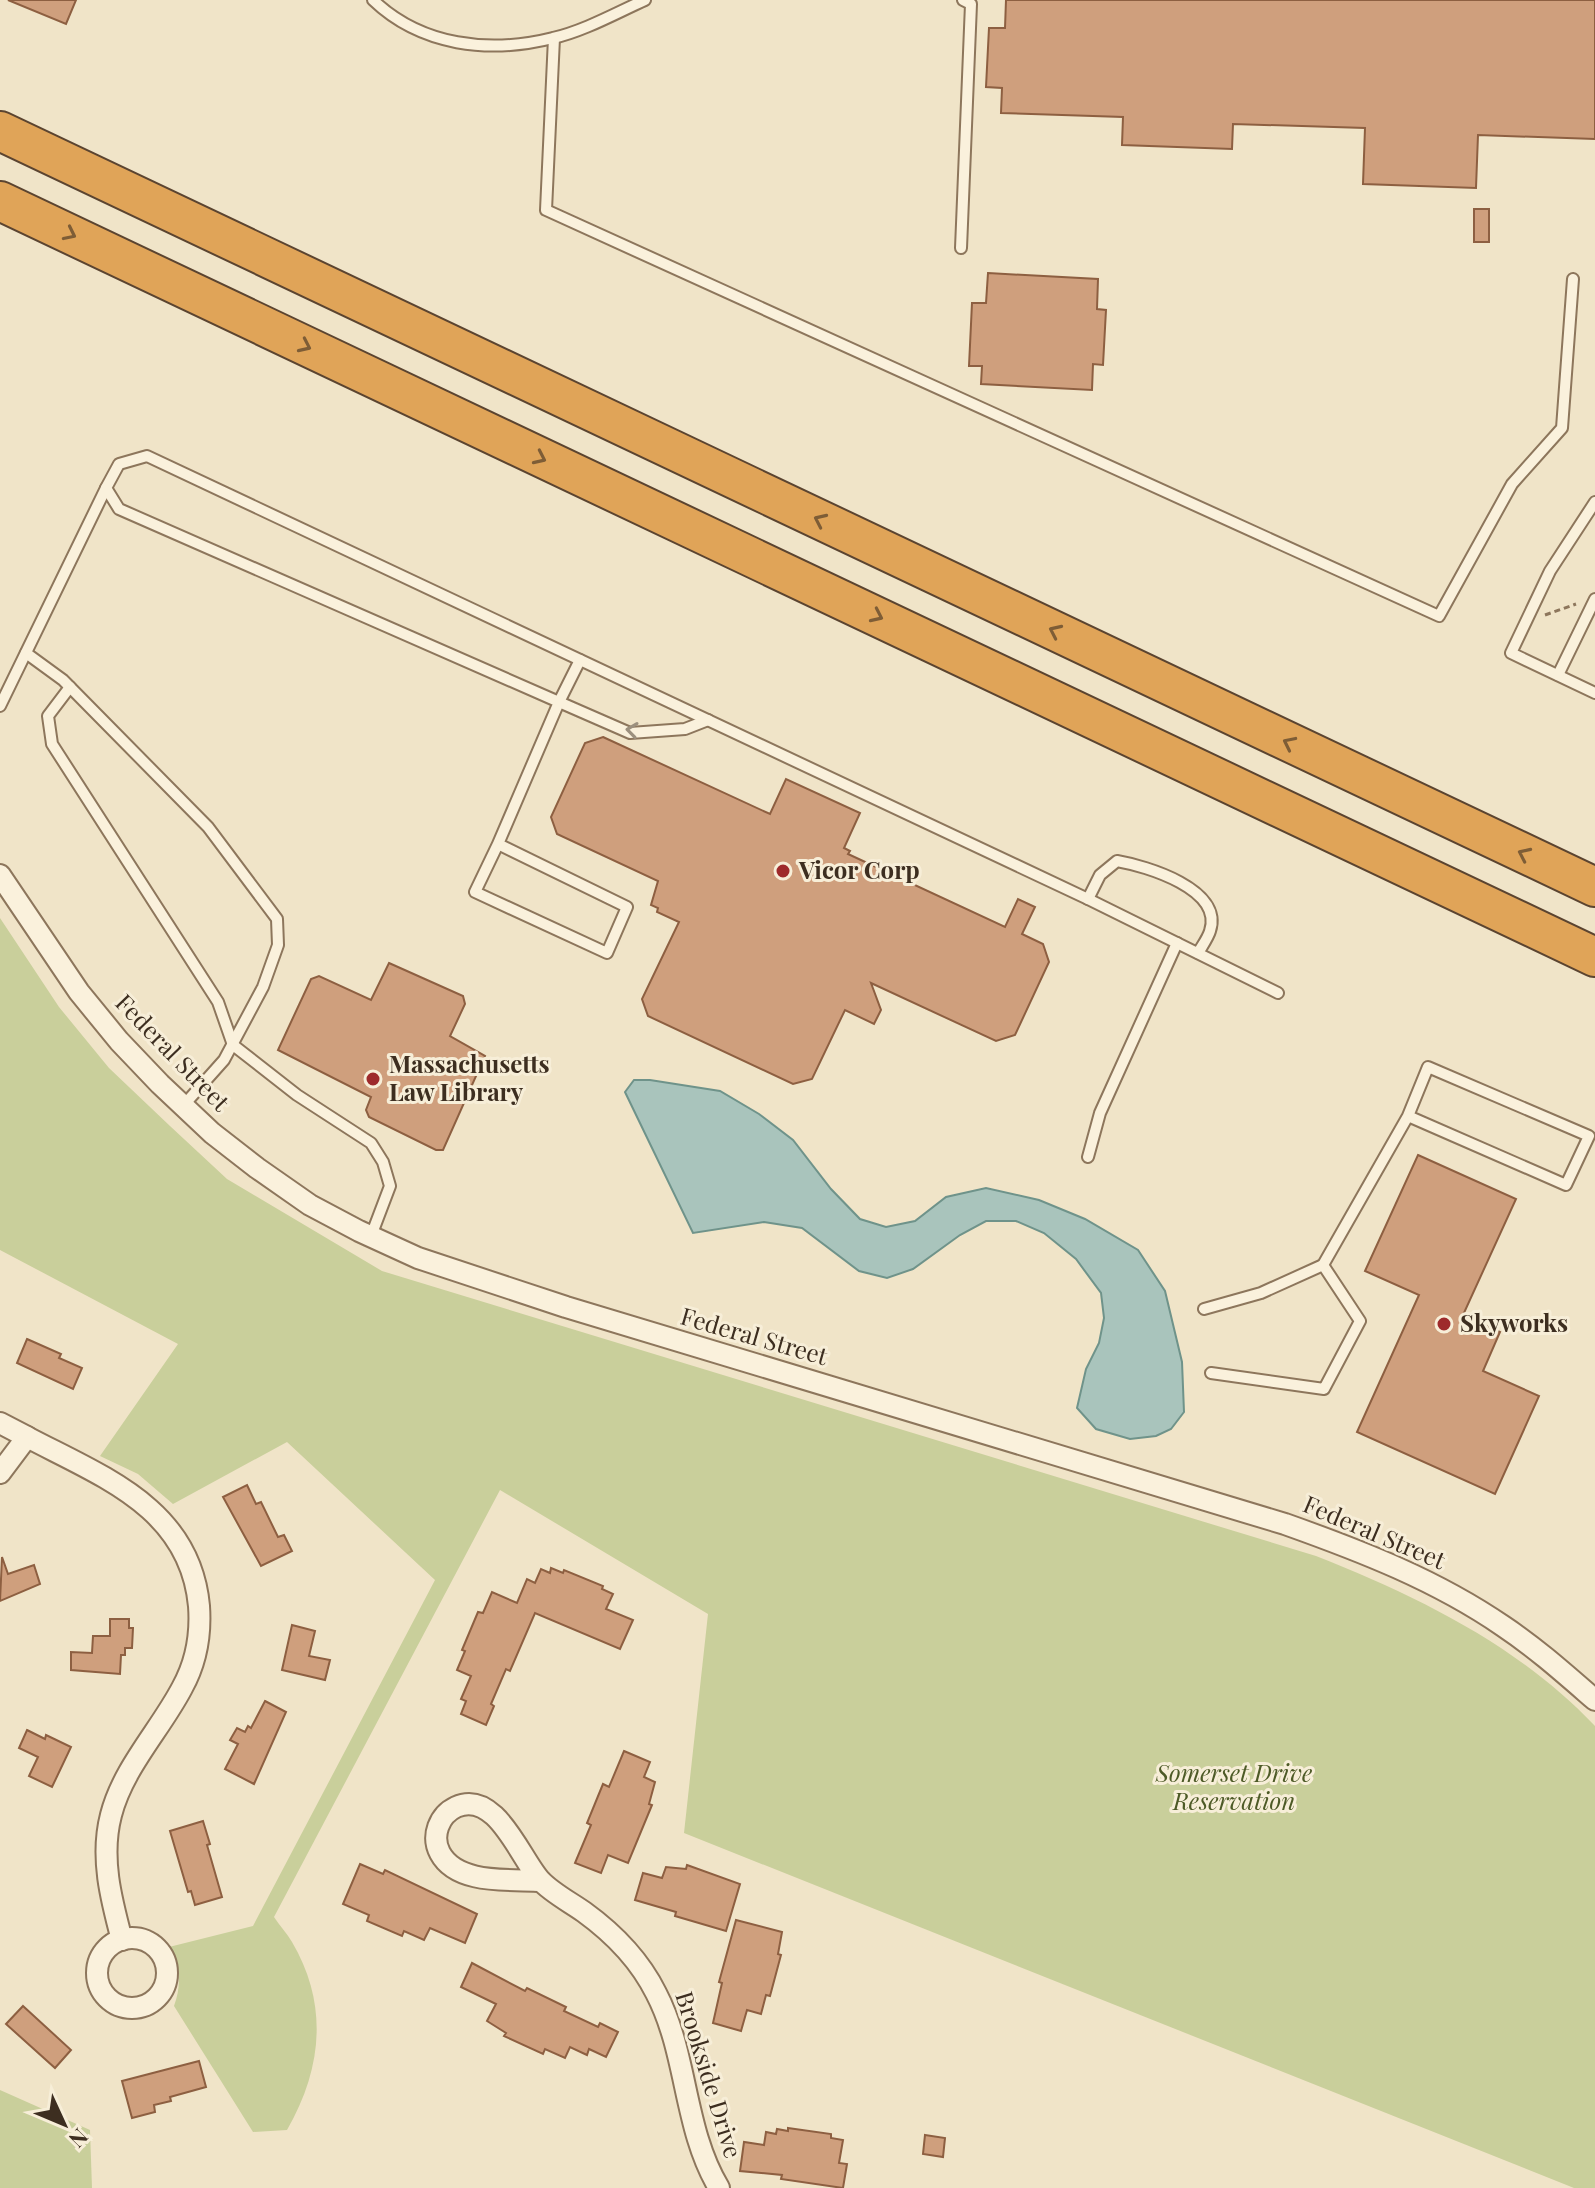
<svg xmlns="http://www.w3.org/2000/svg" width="1595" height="2188" viewBox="0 0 1595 2188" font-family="'Playfair Display',serif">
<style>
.green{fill:#c9cf9b}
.water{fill:#a9c4bc;stroke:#6f938a;stroke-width:2}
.building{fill:#cf9f7d;stroke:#8d5f41;stroke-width:2}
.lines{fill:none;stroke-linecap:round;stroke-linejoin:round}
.service-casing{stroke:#8d765c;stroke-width:14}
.minor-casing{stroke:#8d765c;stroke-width:24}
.motorway-casing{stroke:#5b4430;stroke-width:42}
.path{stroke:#8d765c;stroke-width:3;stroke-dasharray:6 4;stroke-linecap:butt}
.service{stroke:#faf1dc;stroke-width:10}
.minor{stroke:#faf1dc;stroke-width:20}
.motorway{stroke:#e0a458;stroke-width:38}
.oneway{stroke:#7e5d36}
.oneway2{stroke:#9c907e}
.poi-dot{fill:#9e2a2b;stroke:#f7eed8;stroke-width:3}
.labels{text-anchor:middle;stroke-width:6;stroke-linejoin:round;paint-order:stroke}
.poi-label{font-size:24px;font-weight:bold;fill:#3d2e20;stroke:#f7eed8;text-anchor:start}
.street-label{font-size:24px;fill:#3d2e20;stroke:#f7eed8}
.park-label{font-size:24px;font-style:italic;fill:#4d5a26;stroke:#f7eed8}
</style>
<rect width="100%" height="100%" fill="#f0e4c8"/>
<g class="green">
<path d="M0,918L59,1007L109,1068L170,1126L227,1179L382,1271L1316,1556C1419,1597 1518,1645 1595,1726V2188H1574L684,1833L708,1614L500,1490L274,1917C279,1925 287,1933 292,1942C329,2005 322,2069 287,2130L253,2132L174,2006C182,1984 180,1968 169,1947L253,1926L435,1580L287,1442L173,1504L138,1474L100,1456L178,1344L0,1250Z"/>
<polygon points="0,2090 90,2130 92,2188 0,2188"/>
</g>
<polygon class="water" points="634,1080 650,1080 720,1091 759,1114 793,1140 831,1189 860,1219 886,1227 915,1221 946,1197 986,1188 1039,1200 1085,1219 1138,1250 1165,1291 1182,1362 1184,1412 1171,1429 1156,1436 1130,1439 1096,1429 1077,1408 1086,1369 1099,1343 1104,1318 1101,1293 1076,1259 1044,1233 1016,1221 986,1221 960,1235 913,1269 887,1278 859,1271 802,1228 764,1222 693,1233 625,1092"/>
<g class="building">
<polygon points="8,0 76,0 66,24"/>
<polygon points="1006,0 1595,0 1595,139 1478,135 1476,188 1363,184 1365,128 1233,124 1232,149 1122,145 1123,117 1001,113 1002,88 986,87 989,28 1005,28"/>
<rect x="1474" y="209" width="15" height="33"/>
<polygon points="988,273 1098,279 1097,309 1106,310 1103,365 1093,364 1092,390 981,384 982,366 969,366 972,303 986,303"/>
<polygon points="603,737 770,814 786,779 860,813 844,848 850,851 848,854 1005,927 1018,899 1035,907 1022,934 1043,944 1049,962 1015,1035 996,1041 871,983 881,1010 874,1024 845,1010 812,1079 793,1084 648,1016 642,999 679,922 657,912 658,908 651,905 658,881 557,834 551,817 585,743"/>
<polygon points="389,963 463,996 465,1004 450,1036 485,1056 443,1150 436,1150 369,1117 366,1110 371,1097 278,1050 311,979 319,976 371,1000"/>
<polygon points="1418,1155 1516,1199 1463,1315 1500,1332 1483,1371 1539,1396 1495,1494 1357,1432 1419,1295 1365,1271"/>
<polygon points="27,1339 61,1354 59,1358 82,1368 73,1389 17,1363"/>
<polygon points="247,1485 256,1504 261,1502 278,1537 284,1535 292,1551 261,1566 223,1497"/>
<polygon points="2,1557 8,1574 34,1565 40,1584 0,1601"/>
<polygon points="551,1568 563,1573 564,1570 603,1586 602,1589 613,1594 606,1609 633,1620 620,1649 535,1613 510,1671 506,1669 491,1704 494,1706 486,1725 461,1714 466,1701 461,1699 471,1676 457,1670 465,1651 462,1650 478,1612 483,1613 492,1592 517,1603 527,1579 535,1583 541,1569 550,1573"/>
<polygon points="110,1619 129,1619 129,1628 133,1628 132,1648 125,1648 125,1655 121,1655 120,1674 71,1670 71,1652 92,1653 93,1636 110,1636"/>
<polygon points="292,1625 315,1631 309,1656 330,1660 325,1680 282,1670"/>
<polygon points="265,1701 286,1712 254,1784 225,1769 238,1744 230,1740 237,1728 245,1732 248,1726 251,1728"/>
<polygon points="27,1730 45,1739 46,1735 71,1747 52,1787 29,1776 38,1757 19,1748"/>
<polygon points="624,1751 650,1762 644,1777 655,1782 649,1804 652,1805 628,1863 608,1855 601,1873 575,1863 591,1825 587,1823 603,1784 609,1787"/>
<polygon points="203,1821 210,1844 207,1845 222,1897 195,1905 191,1891 188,1892 170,1831"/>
<polygon points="360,1864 383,1874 385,1870 477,1914 465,1943 430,1928 424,1940 404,1931 402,1936 367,1921 369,1915 343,1904"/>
<polygon points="687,1865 740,1884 726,1931 675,1916 676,1912 635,1900 643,1873 662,1878 666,1867 686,1869"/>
<polygon points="736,1920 782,1932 778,1954 781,1955 770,1996 766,1995 761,2014 747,2010 741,2031 713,2023 722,1983 719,1982"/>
<polygon points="472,1963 525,1991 527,1988 566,2007 564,2011 598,2027 600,2023 618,2032 606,2057 589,2049 587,2055 570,2047 565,2058 545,2049 543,2054 504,2036 506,2033 487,2021 496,2004 461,1987"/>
<polygon points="23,2006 71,2050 55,2068 6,2024"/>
<polygon points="199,2061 206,2087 170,2097 171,2101 154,2105 155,2112 132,2118 122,2081"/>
<polygon points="788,2128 831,2134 831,2138 843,2140 839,2163 847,2164 843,2188 781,2179 782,2175 740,2171 744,2142 764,2145 766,2132 776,2134 777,2129 788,2131"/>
<polygon points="925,2135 945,2138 943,2157 923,2154"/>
</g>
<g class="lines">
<defs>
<g id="service">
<path d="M373,0C421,46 489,54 553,38C584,31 616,13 645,0"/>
<polyline points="554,38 546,210 1439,616 1512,484 1562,428 1573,279"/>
<polyline points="961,248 971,4 963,0"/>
<polyline points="1595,502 1550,571 1511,653 1595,693"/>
<polyline points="26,653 63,680 208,827 277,919 278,945 263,987 224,1060 183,1106"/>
<polyline points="580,660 559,702 630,733 685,729 708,720"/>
<polyline points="1558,675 1595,599"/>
<polyline points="70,687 48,716 52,744 218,1002 233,1045 297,1095 371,1143 383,1162 390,1186 371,1236"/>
<polyline points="0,706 106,488"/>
<polyline points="498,844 475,892 607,953 627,907 498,844 559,702 119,509 106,488 119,464 147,456 1088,899 1278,993"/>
<path d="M1088,899L1100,875L1117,861C1146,866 1224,889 1210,931C1208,938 1202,946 1198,953"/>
<polyline points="1088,1157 1100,1113 1177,943"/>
<polyline points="1204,1309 1261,1293 1323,1265 1408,1116 1566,1185 1589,1136 1428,1067 1408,1116"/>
<polyline points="1211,1373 1324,1389 1360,1321 1323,1265"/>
</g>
<g id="minor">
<path d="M0,875L79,992L119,1041L160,1084L212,1133L257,1168L310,1205L359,1231L418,1258L566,1307L1285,1524C1361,1551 1436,1580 1503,1626C1536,1648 1565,1674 1595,1700"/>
<polyline points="0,1423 27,1437"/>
<path d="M0,1473L27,1437C103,1477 190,1508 199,1606C201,1634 196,1663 182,1688C160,1730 123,1768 111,1815C100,1857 111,1899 122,1940"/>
<path d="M541,1881C510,1879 457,1885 440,1853C431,1836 439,1815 456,1807C496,1789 520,1858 540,1880C552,1893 570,1902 584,1912C613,1933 640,1961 656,1993C688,2054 683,2128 719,2188"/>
<circle cx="132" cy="1973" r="35"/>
</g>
<g id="motorway">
<polyline points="0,131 1595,887"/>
<polyline points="0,201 1595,957"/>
</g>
</defs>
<use href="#service" class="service-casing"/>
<use href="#minor" class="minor-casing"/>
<use href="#motorway" class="motorway-casing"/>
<polyline class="path" points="1545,615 1576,604"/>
<use href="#service" class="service"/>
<use href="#minor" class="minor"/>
<use href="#motorway" class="motorway"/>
</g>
<defs><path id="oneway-chevron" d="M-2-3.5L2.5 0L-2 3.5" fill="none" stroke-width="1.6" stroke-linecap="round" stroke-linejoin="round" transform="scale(2)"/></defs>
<g class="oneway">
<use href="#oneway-chevron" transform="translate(70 234) rotate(26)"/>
<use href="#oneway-chevron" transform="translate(305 346) rotate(25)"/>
<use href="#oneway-chevron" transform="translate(540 458) rotate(25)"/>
<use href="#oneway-chevron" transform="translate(820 520) rotate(-155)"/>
<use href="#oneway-chevron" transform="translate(877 616) rotate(25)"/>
<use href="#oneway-chevron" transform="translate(1055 631) rotate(-155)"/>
<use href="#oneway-chevron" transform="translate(1289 743) rotate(-154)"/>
<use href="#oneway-chevron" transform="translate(1524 854) rotate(-155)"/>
</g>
<use class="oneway2" href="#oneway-chevron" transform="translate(632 730) rotate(-172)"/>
<g class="poi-dot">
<circle cx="783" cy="871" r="8"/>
<circle cx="373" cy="1079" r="8"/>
<circle cx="1444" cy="1324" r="8"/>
</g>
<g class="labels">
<g class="poi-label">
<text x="799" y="879">Vicor Corp</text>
<text x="389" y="1073">Massachusetts<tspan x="389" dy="28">Law Library</tspan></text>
<text x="1460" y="1332">Skyworks</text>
</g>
<g class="street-label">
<text transform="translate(172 1053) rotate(46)" y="8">Federal Street</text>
<text transform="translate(754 1337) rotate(16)" y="8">Federal Street</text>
<text transform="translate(1374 1533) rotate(23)" y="8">Federal Street</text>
<text transform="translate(708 2075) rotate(73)" y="8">Brookside Drive</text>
</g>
<g class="park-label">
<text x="1234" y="1782">Somerset Drive<tspan x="1234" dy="28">Reservation</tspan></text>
</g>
</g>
<g transform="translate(64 2124) rotate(134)" stroke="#f7eed8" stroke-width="6" paint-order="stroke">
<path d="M0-6L14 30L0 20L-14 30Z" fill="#3d2e20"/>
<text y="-12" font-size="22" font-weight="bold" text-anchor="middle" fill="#3d2e20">N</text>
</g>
</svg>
